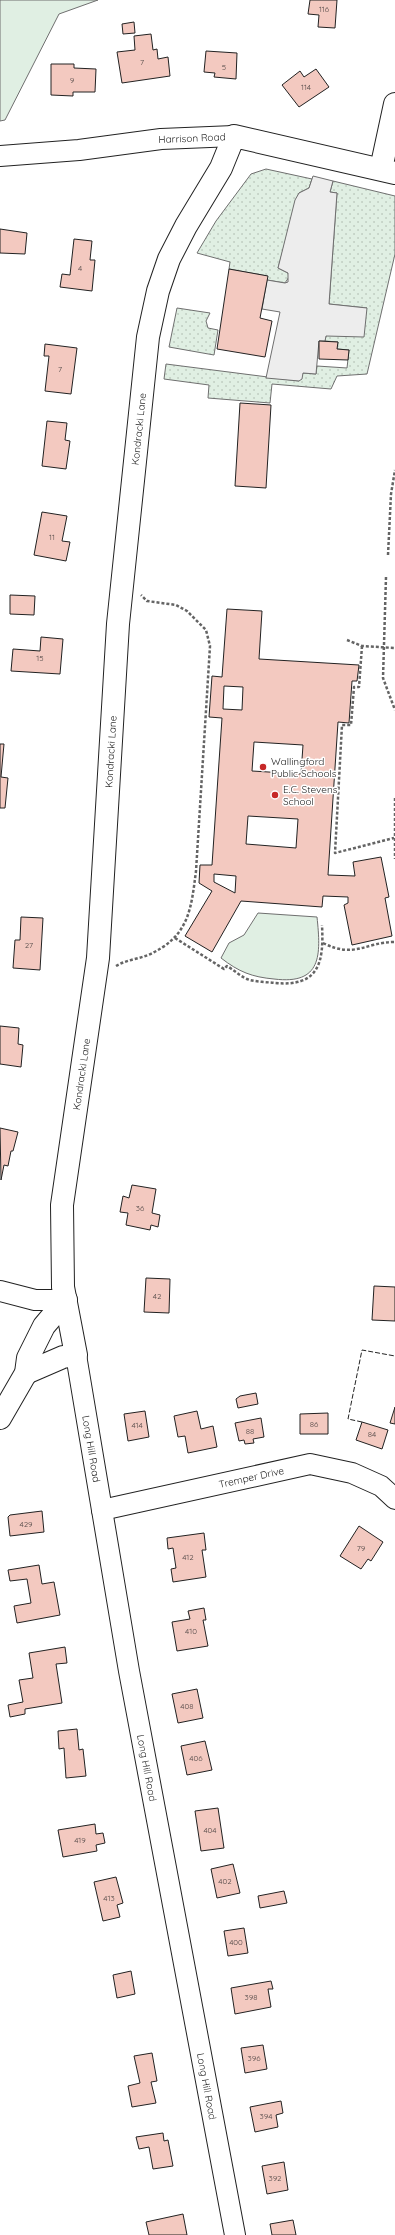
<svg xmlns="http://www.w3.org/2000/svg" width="395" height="2235" viewBox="0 0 395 2235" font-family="Quicksand,sans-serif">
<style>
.grass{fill:url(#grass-dots);stroke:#6f6f6f}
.green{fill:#e0efe3;stroke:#6f6f6f}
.parking{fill:#ededed;stroke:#6f6f6f}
.building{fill:#f3c9c0;stroke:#222;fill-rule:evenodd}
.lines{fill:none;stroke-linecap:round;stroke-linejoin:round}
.minor-casing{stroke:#222;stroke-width:22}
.major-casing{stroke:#222;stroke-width:24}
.path{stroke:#646464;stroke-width:2.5;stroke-dasharray:3 2;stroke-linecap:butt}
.minor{stroke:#fff;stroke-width:20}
.major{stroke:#fff;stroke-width:22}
.fence{stroke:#222;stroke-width:1;stroke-dasharray:5 2;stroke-linecap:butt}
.poi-dot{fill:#c62828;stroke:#fff;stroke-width:1.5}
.labels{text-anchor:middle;stroke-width:3;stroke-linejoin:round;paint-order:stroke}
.number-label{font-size:8px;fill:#564c4a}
.street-label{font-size:10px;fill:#222;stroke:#fff}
.poi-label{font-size:10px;fill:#222;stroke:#fff;text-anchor:start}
</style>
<defs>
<pattern id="grass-dots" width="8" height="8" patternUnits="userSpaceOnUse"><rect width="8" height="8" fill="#e0efe3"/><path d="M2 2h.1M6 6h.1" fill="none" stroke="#c0cdc2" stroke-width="1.8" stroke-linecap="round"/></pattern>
</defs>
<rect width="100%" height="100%" fill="#fff"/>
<g class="grass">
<polygon points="266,169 312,179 309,188 299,193 278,268 288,273 289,277 285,283 267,280 267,276 229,269 230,262 197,253 216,221 251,174"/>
<polygon points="333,181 395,196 395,254 367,374 337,376 331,389 272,384 270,403 208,398 209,385 164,379 166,364 299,381 303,373 316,374 317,366 347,368 349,350 337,349 338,342 325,341 326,336 367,308 329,304 337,193 330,192"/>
<polygon points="177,308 210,313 206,321 208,328 218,330 214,355 169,347"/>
</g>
<g class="green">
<polygon points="0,0 98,0 59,14 5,120 0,121"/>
<path d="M258,913L317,917C321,955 322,985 274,979C252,977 239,972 221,958L229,943L244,935Z"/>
</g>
<polygon class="parking" points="313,176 333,181 330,192 337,193 329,304 367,308 364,337 326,336 325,341 319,341 316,374 303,373 302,379 299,381 266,378 280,312 262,309 267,280 285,283 288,282 288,273 278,268 295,200 299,193 309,188"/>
<g class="building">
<polygon points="310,0 337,0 335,28 318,27 319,15 308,14"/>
<polygon points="134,22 135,33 123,34 122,24"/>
<polygon points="151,34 153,50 157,49 158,59 168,57 170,76 122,83 117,52 135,50 134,36"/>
<polygon points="206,51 237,53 236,79 214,77 215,73 204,72"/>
<polygon points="51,64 74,64 74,68 96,69 95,92 73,92 73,96 51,95"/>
<polygon points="316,69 329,87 299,107 282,85 300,71 304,77"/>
<polygon points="0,229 27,233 25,254 0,253"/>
<polygon points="74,239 92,241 90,260 95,260 92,291 60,287 62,274 70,275"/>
<polygon points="229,269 268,276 260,318 272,321 265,357 217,349"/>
<polygon points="319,341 338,342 337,349 349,350 348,360 319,359"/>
<polygon points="45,344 77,348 71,394 45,391 49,356 44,356"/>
<polygon points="240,403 271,405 266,488 235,486"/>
<polygon points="47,421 67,423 65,440 70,441 66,469 42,466"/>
<polygon points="42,512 67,516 62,541 70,542 66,561 34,555"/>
<polygon points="10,595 35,596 34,615 10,614"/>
<path d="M227,609L262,611L259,659L359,665L357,681H352L349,723L338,722L328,875L355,876L353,862L381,857L389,897L385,898L392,936L352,945L344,905L348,903V897L323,896L322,907L241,901L212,952L185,936L212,891L199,883L200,865H212L222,718L209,717L212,676L222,677ZM224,686L243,687L242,710L223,709ZM254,742L303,745L301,774L252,771ZM248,816L298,819L296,848L246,844ZM214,874L236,876L235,893L214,882Z"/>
<polygon points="41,637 63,639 60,674 11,671 13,649 40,651"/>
<polygon points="0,744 4,744 1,777 8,778 5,808 0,808"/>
<polygon points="21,917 43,918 40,970 13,968 15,940 20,940"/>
<polygon points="0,1026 19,1028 18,1044 23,1045 21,1067 0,1064"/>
<polygon points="0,1128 18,1132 13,1151 11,1151 8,1166 4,1165 1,1180"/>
<polygon points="132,1185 156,1189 152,1213 160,1215 158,1227 151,1225 150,1230 126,1225 128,1213 120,1212 123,1196 129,1198"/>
<polygon points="146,1278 170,1279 169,1313 144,1312"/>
<polygon points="374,1286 395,1287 395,1321 372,1320"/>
<polygon points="256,1393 258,1404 238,1408 236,1399 240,1396"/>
<polygon points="395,1407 395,1424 390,1423"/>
<polygon points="145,1411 149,1437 128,1441 124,1414"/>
<polygon points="197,1411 201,1429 213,1426 217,1447 188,1453 185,1436 178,1437 174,1416"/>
<polygon points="328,1413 328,1434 300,1434 300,1414"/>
<polygon points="261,1418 264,1437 253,1439 254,1443 245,1444 244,1440 239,1441 235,1423"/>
<polygon points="362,1422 388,1430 382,1449 356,1440"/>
<polygon points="42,1511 44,1532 10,1536 8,1517 10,1515"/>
<polygon points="359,1526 383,1542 371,1561 368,1559 361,1569 340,1556"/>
<polygon points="204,1533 206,1550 202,1550 206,1577 173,1582 171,1569 176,1568 173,1548 168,1549 167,1538"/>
<polygon points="39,1565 42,1584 54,1582 60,1615 17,1623 14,1606 31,1603 27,1579 10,1581 8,1570"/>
<polygon points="204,1608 206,1620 203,1620 208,1646 177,1651 172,1622 190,1619 188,1611"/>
<polygon points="65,1647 67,1663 56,1664 62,1703 25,1709 25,1714 10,1717 8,1705 23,1702 19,1680 33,1678 29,1653"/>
<polygon points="197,1689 203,1718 178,1723 172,1694"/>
<polygon points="77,1729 79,1750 83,1749 86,1776 66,1778 64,1748 59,1749 58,1731"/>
<polygon points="205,1741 212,1770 187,1775 181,1746"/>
<polygon points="218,1808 224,1848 201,1851 195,1811"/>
<polygon points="95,1824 96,1834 103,1833 105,1843 96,1845 97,1851 63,1857 58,1830"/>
<polygon points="233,1864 240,1893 217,1898 211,1869"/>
<polygon points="116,1877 123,1903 117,1905 120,1917 103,1921 94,1882"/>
<polygon points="284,1891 287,1903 260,1908 258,1896"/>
<polygon points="244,1928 248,1953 228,1956 224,1931"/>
<polygon points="131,1971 135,1994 117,1998 113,1975"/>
<polygon points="271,1981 273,1989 268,1989 271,2007 235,2014 231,1988"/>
<polygon points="263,2045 267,2069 245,2073 241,2048"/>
<polygon points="152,2053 157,2081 151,2082 156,2103 132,2107 128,2086 140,2083 134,2056"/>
<polygon points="281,2101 283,2113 276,2115 278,2127 255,2132 250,2107"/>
<polygon points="163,2133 164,2141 168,2140 173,2166 153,2169 149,2147 139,2149 136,2137"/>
<polygon points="284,2162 288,2190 267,2194 262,2166"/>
<polygon points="183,2214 187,2235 149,2235 146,2222"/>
<polygon points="293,2220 296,2235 272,2235 270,2224"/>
</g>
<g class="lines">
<defs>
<g id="minor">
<path id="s1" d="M0,156L79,150L161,139L234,136"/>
<polyline points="0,1291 35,1300 66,1300"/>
<path id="s2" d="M76,1355L129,1671L235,2235"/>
<path id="s3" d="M102,1510L310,1464L352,1473L381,1486L395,1499"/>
</g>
<g id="major">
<polyline points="381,169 395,104"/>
<path id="s4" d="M26,1373L63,1357L76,1355L63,1287L62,1205L98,958L118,624L148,337L158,291L169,259L186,226L221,168L234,136L395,173"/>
<polyline points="0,1418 26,1373 28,1358 44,1326 66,1300"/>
</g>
</defs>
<use href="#minor" class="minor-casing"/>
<use href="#major" class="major-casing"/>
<g class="path">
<polyline points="388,555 391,494 395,470"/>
<polyline points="386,577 383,678 395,710"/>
<polyline points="347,640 362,646 395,648"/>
<polyline points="362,646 359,687 354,687 351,725 342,725 335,853 394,838"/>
<polyline points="395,798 395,859"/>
<path d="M175,938L224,969L227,966C234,970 242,978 250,980C258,982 267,982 275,983C319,987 324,963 322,925"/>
<path d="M323,943C355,959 365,942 395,942"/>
<path d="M116,966C126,960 138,959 148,955C189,937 191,910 196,871L210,646L206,630L187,611L176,605L147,601L141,595"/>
</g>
<use href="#minor" class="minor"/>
<use href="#major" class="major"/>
<polyline class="fence" points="362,1422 348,1419 362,1350 395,1356"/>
</g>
<g class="poi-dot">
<circle cx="263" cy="767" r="4"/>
<circle cx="275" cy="795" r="4"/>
</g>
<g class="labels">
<g class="number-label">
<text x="324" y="12">116</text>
<text x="142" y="65">7</text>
<text x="224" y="70">5</text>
<text x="72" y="83">9</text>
<text x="306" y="90">114</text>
<text x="80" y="271">4</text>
<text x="60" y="372">7</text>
<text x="52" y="540">11</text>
<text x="40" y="661">15</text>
<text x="29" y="948">27</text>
<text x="140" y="1211">36</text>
<text x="157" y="1299">42</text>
<text x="314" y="1427">86</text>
<text x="137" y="1428">414</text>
<text x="250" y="1434">88</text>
<text x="372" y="1437">84</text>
<text x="26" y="1527">429</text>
<text x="361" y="1551">79</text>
<text x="188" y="1560">412</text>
<text x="191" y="1634">410</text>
<text x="187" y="1709">408</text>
<text x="196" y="1761">406</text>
<text x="210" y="1833">404</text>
<text x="80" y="1843">419</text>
<text x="225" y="1884">402</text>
<text x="109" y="1901">413</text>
<text x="236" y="1945">400</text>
<text x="251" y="2000">398</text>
<text x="254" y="2061">396</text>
<text x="266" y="2119">394</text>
<text x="275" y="2181">392</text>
</g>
<g class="street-label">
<text dy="4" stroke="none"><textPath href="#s1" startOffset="193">Harrison Road</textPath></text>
<text dy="4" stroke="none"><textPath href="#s4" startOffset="985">Kondracki Lane</textPath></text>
<text dy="4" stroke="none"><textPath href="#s4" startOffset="661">Kondracki Lane</textPath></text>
<text dy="4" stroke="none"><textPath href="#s4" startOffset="337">Kondracki Lane</textPath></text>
<text dy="4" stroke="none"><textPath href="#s2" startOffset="95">Long Hill Road</textPath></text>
<text dy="4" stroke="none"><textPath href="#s3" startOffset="153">Tremper Drive</textPath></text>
<text dy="4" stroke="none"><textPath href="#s2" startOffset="419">Long Hill Road</textPath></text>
<text dy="4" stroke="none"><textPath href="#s2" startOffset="743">Long Hill Road</textPath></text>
</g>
<g class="poi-label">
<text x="271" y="765">Wallingford<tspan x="271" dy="12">Public Schools</tspan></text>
<text x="283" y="793">E.C. Stevens<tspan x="283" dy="12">School</tspan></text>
</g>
</g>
</svg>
